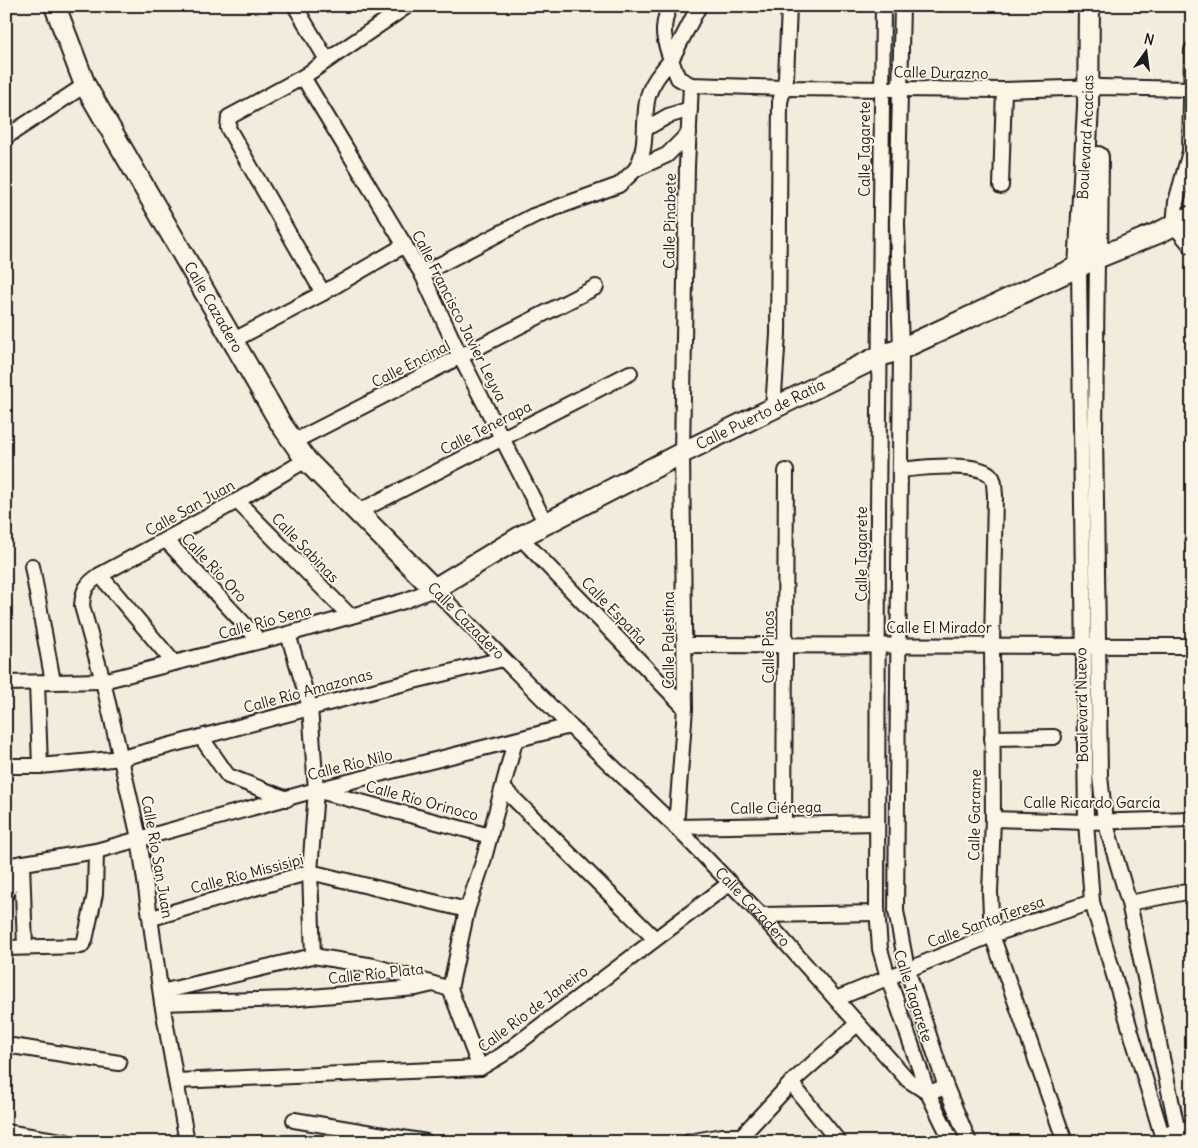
<svg xmlns="http://www.w3.org/2000/svg" width="1198" height="1148" viewBox="0 0 1198 1148" font-family="Delius,sans-serif">
<style>
.lines{fill:none;stroke-linecap:round;stroke-linejoin:round}
.street-casing{stroke:#1c1c1c;stroke-width:18}
.secondary-casing{stroke:#1c1c1c;stroke-width:24}
.street{stroke:#fcf5e5;stroke-width:14}
.secondary{stroke:#fcf5e5;stroke-width:20}
.labels{text-anchor:middle;stroke-width:4;stroke-linejoin:round;paint-order:stroke}
.street-label{font-size:15px;fill:#1c1c1c;stroke:#fcf5e5}
</style>
<rect width="100%" height="100%" fill="#f3ecdd"/>
<filter id="ink" filterUnits="userSpaceOnUse"><feTurbulence type="fractalNoise" baseFrequency=".02" numOctaves="2"/><feDisplacementMap in="SourceGraphic" scale="10" xChannelSelector="R" yChannelSelector="G"/><feConvolveMatrix kernelMatrix="1 2 1 2 8 2 1 2 1" color-interpolation-filters="sRGB"/></filter>
<g filter="url(#ink)">
<g class="lines">
<defs>
<g id="street">
<polyline points="295,6 327,60"/>
<polyline points="699,6 671,60 678,78 691,85 783,88 1004,90 1100,87 1189,89"/>
<polyline points="883,6 878,511 877,908 880,949 888,977 928,1093 952,1142"/>
<polyline points="902,6 897,224 901,349 896,911 907,969 946,1087 969,1142"/>
<polyline points="1192,50 1190,152 1176,202 1174,225 1192,247"/>
<polyline points="303,77 422,274 460,356 546,524"/>
<polyline points="645,129 668,116 690,109"/>
<polyline points="6,137 85,85"/>
<path d="M636,169C649,146 642,121 648,96C652,82 662,71 671,60C663,37 661,30 669,6"/>
<polyline points="1001,186 1004,90"/>
<polyline points="1097,258 1095,433 1100,776 1105,821 1129,903 1180,1142"/>
<polyline points="1079,268 1086,822 1092,902 1164,1142"/>
<polyline points="422,274 533,216 619,185 636,169 667,155 689,133"/>
<polyline points="323,293 228,128 229,117 303,77 407,6"/>
<polyline points="232,341 323,293 405,245"/>
<polyline points="773,409 778,334 780,102 786,78 789,6"/>
<polyline points="293,442 596,287"/>
<path d="M900,470C918,468 979,461 991,476C995,480 994,489 995,495L992,644L993,819L990,892L992,935L1065,1142"/>
<polyline points="237,501 350,616"/>
<polyline points="358,512 630,373"/>
<polyline points="520,537 685,708"/>
<polyline points="166,540 260,641"/>
<polyline points="32,566 53,682"/>
<polyline points="100,575 174,663"/>
<polyline points="288,634 310,707 316,790 310,872 313,956"/>
<polyline points="686,645 1192,646"/>
<path id="s1" d="M6,683L103,681L288,634L404,601L434,589L570,726L676,827L761,915L908,1080L928,1093L946,1087"/>
<polyline points="37,683 40,766"/>
<polyline points="201,737 228,776 287,799"/>
<polyline points="992,738 1054,737"/>
<polyline points="6,766 40,766 122,758 377,690 503,659"/>
<polyline points="503,788 654,938"/>
<polyline points="319,791 490,836"/>
<polyline points="993,819 1086,822 1192,819"/>
<polyline points="784,824 786,471"/>
<polyline points="676,827 685,708 682,453 687,166 691,85"/>
<polyline points="676,827 877,823"/>
<polyline points="22,863 25,947"/>
<polyline points="6,866 96,851 316,790 570,726"/>
<polyline points="6,894 21,866"/>
<polyline points="1129,903 1192,891"/>
<polyline points="761,915 877,913"/>
<polyline points="152,918 310,872 467,910"/>
<polyline points="6,948 81,946 85,940 95,894 96,851"/>
<polyline points="450,989 467,910 483,862 515,741"/>
<polyline points="450,989 480,1068"/>
<polyline points="161,992 313,956 374,966 450,989"/>
<polyline points="836,999 992,935 1092,902"/>
<polyline points="162,1003 288,999 416,988 433,984"/>
<polyline points="6,1045 119,1063"/>
<polyline points="176,1081 480,1068 502,1055 730,883"/>
<polyline points="791,1083 839,1142"/>
<polyline points="294,1120 426,1142"/>
<polyline points="6,1132 67,1142"/>
<polyline points="1170,1133 1192,1127"/>
<path d="M187,1142L162,1003L139,838L103,681L82,606C83,590 86,584 100,575L237,501L306,460"/>
<polyline points="689,1142 722,1136 739,1136 743,1141"/>
<polyline points="736,1142 791,1083 857,1024"/>
</g>
<g id="secondary">
<path id="s2" d="M55,6L85,85L281,424L306,460L434,589L520,537L682,453L880,356L901,349L1097,258L1158,233L1192,216"/>
<polyline points="1097,258 1098,157"/>
<path id="s3" d="M1079,268L1088,107L1089,6"/>
</g>
</defs>
<use href="#street" class="street-casing"/>
<use href="#secondary" class="secondary-casing"/>
<use href="#street" class="street"/>
<use href="#secondary" class="secondary"/>
</g>
</g>
<g class="labels">
<g class="street-label">
<text transform="translate(941 73) rotate(1)" y="5">Calle Durazno</text>
<text dy="5" stroke="none"><textPath href="#s3" startOffset="131">Boulevard Acacias</textPath></text>
<text transform="translate(865 149) rotate(-90)" y="5">Calle Tagarete</text>
<text transform="translate(670 221) rotate(-89)" y="5">Calle Pinabete</text>
<text dy="5" stroke="none"><textPath href="#s2" startOffset="341">Calle Cazadero</textPath></text>
<text transform="translate(459 316) rotate(63)" y="5">Calle Francisco Javier Leyva</text>
<text transform="translate(411 364) rotate(-27)" y="5">Calle Encinal</text>
<text dy="5" stroke="none"><textPath href="#s2" startOffset="1072">Calle Puerto de Ratia</textPath></text>
<text transform="translate(486 428) rotate(-27)" y="5">Calle Tenerapa</text>
<text transform="translate(190 508) rotate(-29)" y="5">Calle San Juan</text>
<text transform="translate(305 548) rotate(46)" y="5">Calle Sabinas</text>
<text transform="translate(862 554) rotate(-90)" y="5">Calle Tagarete</text>
<text transform="translate(214 568) rotate(47)" y="5">Calle Río Oro</text>
<text transform="translate(614 611) rotate(46)" y="5">Calle España</text>
<text transform="translate(466 621) rotate(45)" y="5">Calle Cazadero</text>
<text transform="translate(265 622) rotate(-15)" y="5">Calle Río Sena</text>
<text x="939" y="633">Calle El Mirador</text>
<text transform="translate(669 640) rotate(-90)" y="5">Calle Palestina</text>
<text transform="translate(769 647) rotate(-90)" y="5">Calle Pinos</text>
<text transform="translate(308 691) rotate(-15)" y="5">Calle Río Amazonas</text>
<text transform="translate(1082 705) rotate(-91)" y="5">Boulevard Nuevo</text>
<text transform="translate(350 765) rotate(-14)" y="5">Calle Río Nilo</text>
<text transform="translate(422 801) rotate(15)" y="5">Calle Río Orinoco</text>
<text x="1092" y="808">Calle Ricardo García</text>
<text transform="translate(776 808) rotate(-1)" y="5">Calle Ciénega</text>
<text transform="translate(975 815) rotate(-89)" y="5">Calle Garame</text>
<text transform="translate(157 857) rotate(80)" y="5">Calle Río San Juan</text>
<text transform="translate(247 874) rotate(-15)" y="5">Calle Río Missisipi</text>
<text dy="5" stroke="none"><textPath href="#s1" startOffset="891">Calle Cazadero</textPath></text>
<text transform="translate(986 922) rotate(-20)" y="5">Calle Santa Teresa</text>
<text transform="translate(376 974) rotate(-6)" y="5">Calle Río Plata</text>
<text transform="translate(913 996) rotate(72)" y="5">Calle Tagarete</text>
<text transform="translate(533 1009) rotate(-37)" y="5">Calle Río de Janeiro</text>
</g>
</g>
<rect width="1198" height="1148" fill="none" stroke="#fcf5e5" stroke-width="25"/>
<rect x="12" y="12" width="1173" height="1123" fill="none" stroke="#1c1c1c" stroke-width="2" filter="url(#ink)"/>
<g transform="translate(1146 52) rotate(14)" stroke="#fcf5e5" stroke-width="4" paint-order="stroke">
<path d="M0-4L9 19L0 12L-9 19Z" fill="#1c1c1c"/>
<text y="-8" font-size="14" font-weight="bold" text-anchor="middle" fill="#1c1c1c">N</text>
</g>
</svg>
